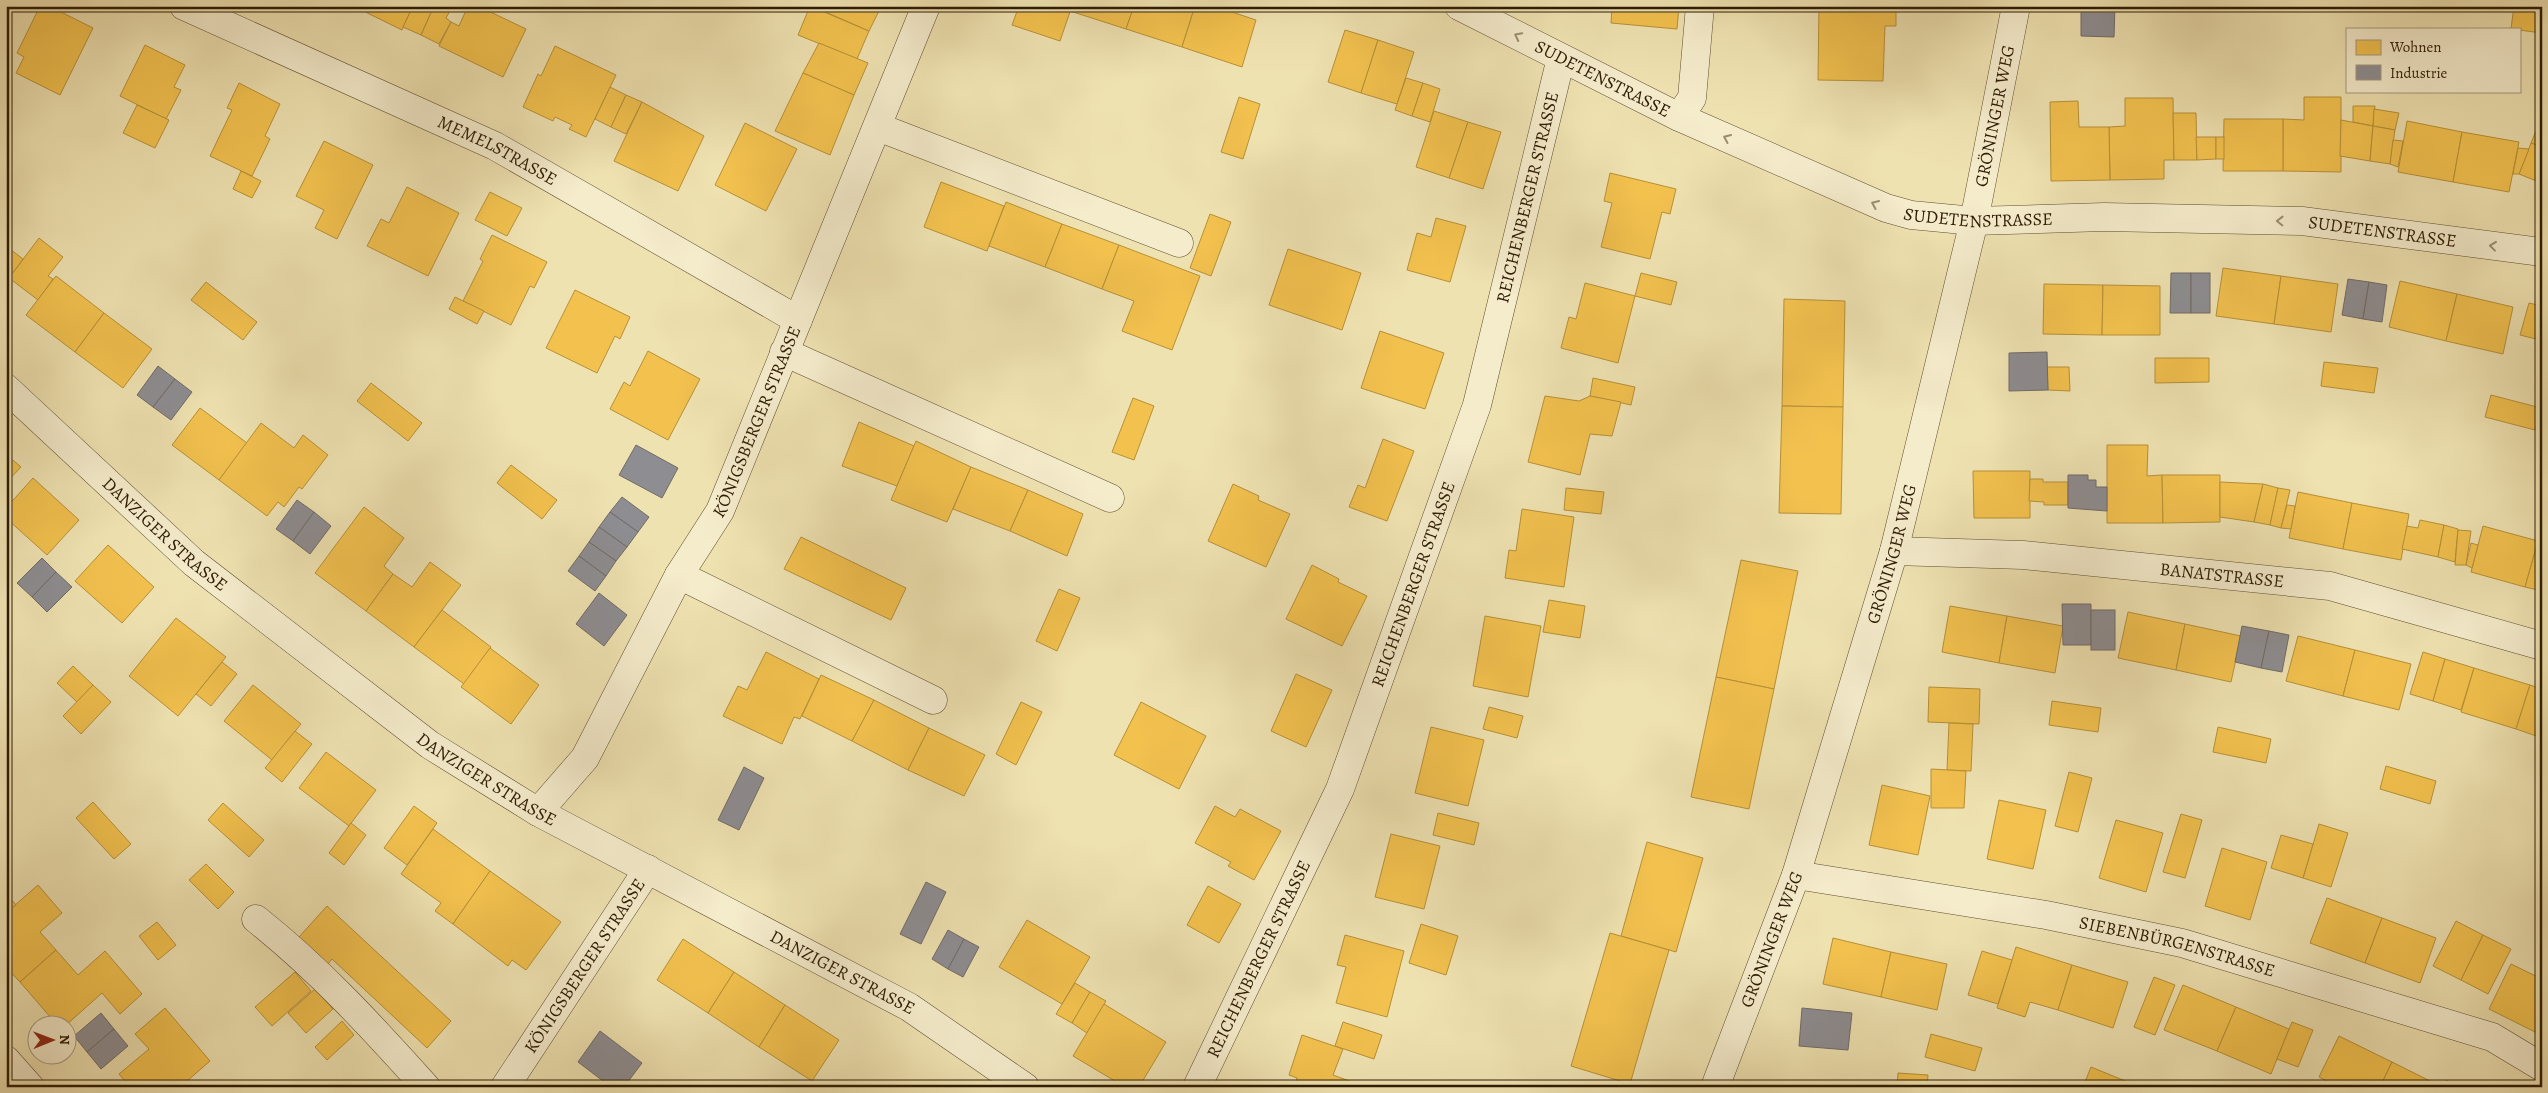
<svg xmlns="http://www.w3.org/2000/svg" width="2548" height="1093" viewBox="0 0 2548 1093" font-family="Alegreya,serif">
<style>
.homes{fill:#f2c14e;stroke:#b79038}
.industry{fill:#8d8d92;stroke:#706b67}
.lines{fill:none;stroke-linecap:round;stroke-linejoin:round}
.minor-casing{stroke:#5e4e2f;stroke-width:29}
.minor{stroke:#f5eccc;stroke-width:28}
.oneway{stroke:#9b8e72}
.labels{text-anchor:middle;stroke-width:5;stroke-linejoin:round;paint-order:stroke}
.street-label{font-size:18px;fill:#2d1c04;stroke:#f5eccc}
</style>
<rect width="100%" height="100%" fill="#efe2b1"/>
<filter id="stains"><feTurbulence type="fractalNoise" baseFrequency=".004" numOctaves="4"/><feColorMatrix values="0 0 0 0 .2 0 0 0 0 .09 0 0 0 0 .02 0 0 0 .5 -.17"/></filter>
<radialGradient id="worn" r=".72"><stop offset=".6" stop-color="#630" stop-opacity="0"/><stop offset="1" stop-color="#630" stop-opacity=".3"/></radialGradient>
<g class="homes">
<polygon points="40,6 49,6 93,28 60,95 16,73 24,57 17,53"/>
<polygon points="353,6 413,6 402,30"/>
<polygon points="413,6 434,6 421,35 403,27"/>
<polygon points="434,6 451,9 446,18 451,22 439,44 421,35"/>
<polygon points="468,6 478,6 526,29 503,77 439,46 451,22 459,26"/>
<polygon points="810,6 869,31 857,59 798,35"/>
<polygon points="812,6 879,6 881,7 869,31"/>
<polygon points="1019,6 1072,6 1060,41 1012,25"/>
<polygon points="1072,6 1134,6 1126,29 1070,11"/>
<polygon points="1134,6 1195,6 1182,47 1126,29"/>
<polygon points="1195,6 1214,6 1256,20 1242,67 1182,47"/>
<polygon points="1612,6 1679,6 1677,29 1611,23"/>
<polygon points="1819,6 1896,6 1896,26 1885,26 1883,81 1818,80"/>
<polygon points="2343,6 2380,6 2379,10"/>
<polygon points="2514,6 2542,6 2542,33 2511,29"/>
<polygon points="1345,30 1378,40 1361,93 1328,82"/>
<polygon points="1378,40 1414,52 1397,104 1361,93"/>
<polygon points="819,43 868,63 854,95 803,73"/>
<polygon points="145,45 185,65 174,87 181,90 166,119 120,96"/>
<polygon points="555,46 616,75 586,137 569,129 572,125 555,117 553,121 523,107 538,74 541,76"/>
<polygon points="803,73 854,95 830,155 775,131"/>
<polygon points="1406,78 1423,83 1412,116 1395,110"/>
<polygon points="239,83 280,104 265,136 270,139 252,176 210,156 232,110 227,108"/>
<polygon points="1423,83 1440,89 1430,122 1412,116"/>
<polygon points="610,87 626,95 611,127 595,119"/>
<polygon points="626,95 642,102 626,134 611,127"/>
<polygon points="1239,97 1260,104 1243,159 1221,152"/>
<polygon points="2304,97 2341,97 2341,172 2283,171 2283,119 2304,120"/>
<polygon points="2125,98 2173,98 2174,160 2164,160 2164,179 2110,180 2109,127 2125,126"/>
<polygon points="2078,101 2079,127 2109,127 2110,180 2051,181 2050,102"/>
<polygon points="642,102 704,136 678,191 614,161"/>
<polygon points="137,105 169,120 155,148 123,133"/>
<polygon points="2353,106 2375,106 2373,126 2353,122"/>
<polygon points="2374,109 2399,113 2395,130 2373,126"/>
<polygon points="1434,111 1468,122 1449,178 1416,167"/>
<polygon points="2173,113 2196,113 2197,160 2174,160"/>
<polygon points="2224,119 2283,119 2283,171 2223,171"/>
<polygon points="2341,120 2373,126 2370,161 2340,156"/>
<polygon points="2407,121 2462,132 2453,182 2398,172"/>
<polygon points="1468,122 1501,132 1483,189 1449,178"/>
<polygon points="745,123 797,149 766,211 715,185"/>
<polygon points="2539,124 2542,125 2542,147 2531,143"/>
<polygon points="2373,126 2395,130 2390,164 2370,161"/>
<polygon points="2462,132 2519,142 2509,192 2453,182"/>
<polygon points="2196,137 2216,137 2216,159 2197,160"/>
<rect x="2216" y="137" width="8" height="22"/>
<polygon points="2393,140 2403,141 2398,167 2390,164"/>
<polygon points="324,141 373,165 337,239 315,228 324,210 296,196"/>
<polygon points="2531,143 2542,147 2542,176 2539,182 2519,174"/>
<polygon points="2518,148 2529,149 2519,174 2513,174"/>
<polygon points="241,171 261,181 252,198 233,189"/>
<polygon points="1610,173 1676,189 1670,214 1662,212 1650,259 1601,247 1612,203 1604,201"/>
<polygon points="941,182 1004,206 987,251 924,227"/>
<polygon points="407,187 459,213 428,276 367,246 381,219 389,223"/>
<polygon points="490,192 522,208 507,236 475,220"/>
<polygon points="1006,202 1062,224 1045,267 989,246"/>
<polygon points="1210,214 1231,222 1211,276 1190,268"/>
<polygon points="1436,218 1466,226 1450,282 1407,270 1417,233 1431,237"/>
<polygon points="1062,224 1119,245 1102,289 1045,267"/>
<polygon points="492,235 547,262 534,288 530,286 511,325 463,301 483,261 480,259"/>
<polygon points="39,238 63,257 48,276 53,279 38,300 9,278"/>
<polygon points="1119,245 1200,276 1172,350 1122,331 1134,301 1102,289"/>
<polygon points="6,246 23,259 9,278 6,276"/>
<polygon points="1288,249 1361,273 1342,330 1269,305"/>
<polygon points="2223,268 2281,276 2274,324 2216,316"/>
<polygon points="1641,273 1677,282 1671,305 1635,296"/>
<polygon points="56,276 104,313 75,352 26,315"/>
<polygon points="2281,276 2338,284 2331,332 2274,324"/>
<polygon points="2400,281 2457,294 2446,341 2389,327"/>
<polygon points="206,282 257,322 243,340 191,300"/>
<polygon points="1585,283 1635,296 1618,363 1561,348 1569,317 1576,319"/>
<polygon points="2044,284 2103,285 2102,335 2043,334"/>
<polygon points="2103,285 2160,286 2160,335 2102,335"/>
<polygon points="575,290 630,317 620,339 615,336 597,373 546,348"/>
<polygon points="2457,294 2513,307 2503,354 2446,341"/>
<polygon points="455,297 484,311 477,324 449,309"/>
<polygon points="1784,299 1845,301 1843,407 1782,406"/>
<polygon points="2529,303 2542,306 2542,318 2536,339 2520,335"/>
<polygon points="104,313 152,349 123,388 75,352"/>
<polygon points="2542,318 2542,340 2536,339"/>
<polygon points="1380,331 1444,353 1425,409 1361,388"/>
<polygon points="648,351 700,379 668,440 610,409 624,382 630,386"/>
<polygon points="2155,358 2209,358 2209,382 2155,383"/>
<polygon points="2324,362 2378,368 2374,393 2321,386"/>
<polygon points="2047,367 2069,367 2070,391 2048,390"/>
<polygon points="1593,378 1635,387 1631,405 1590,396"/>
<polygon points="371,383 422,423 408,441 357,401"/>
<polygon points="2491,395 2541,408 2535,430 2485,417"/>
<polygon points="1545,396 1579,401 1590,396 1621,402 1612,436 1590,434 1580,475 1528,462"/>
<polygon points="1133,398 1154,406 1134,460 1112,452"/>
<polygon points="1782,406 1843,407 1841,514 1779,513"/>
<polygon points="200,408 247,443 219,480 172,445"/>
<polygon points="859,422 914,446 897,486 842,466"/>
<polygon points="261,423 294,448 303,435 328,455 302,489 299,487 284,507 278,502 267,516 219,480"/>
<polygon points="1383,439 1414,451 1387,521 1349,507 1358,485 1365,488"/>
<polygon points="916,441 971,467 947,522 891,500"/>
<polygon points="2107,445 2148,445 2147,476 2162,475 2163,523 2107,523"/>
<polygon points="6,454 21,467 6,483"/>
<polygon points="511,465 557,500 542,519 497,483"/>
<polygon points="971,467 1028,490 1010,531 953,509"/>
<polygon points="1973,471 2030,471 2030,518 1974,518"/>
<polygon points="2162,475 2220,475 2220,522 2163,523"/>
<polygon points="33,478 79,520 47,555 6,518 6,508"/>
<polygon points="2030,479 2043,479 2043,482 2068,482 2068,505 2044,505 2044,502 2029,501"/>
<polygon points="2220,482 2263,484 2254,522 2220,517"/>
<polygon points="1233,484 1259,496 1258,500 1290,514 1266,567 1208,541"/>
<polygon points="2263,484 2278,488 2270,525 2254,522"/>
<polygon points="1566,488 1604,492 1601,514 1564,510"/>
<polygon points="2278,488 2290,490 2281,528 2270,525"/>
<polygon points="1028,490 1083,514 1067,556 1010,531"/>
<polygon points="2298,492 2352,503 2343,549 2289,538"/>
<polygon points="2352,503 2409,514 2401,560 2343,549"/>
<polygon points="2287,505 2295,506 2291,529 2281,528"/>
<polygon points="364,507 404,538 384,566 393,574 366,611 315,573"/>
<polygon points="1522,509 1574,517 1564,587 1505,578 1509,550 1516,551"/>
<polygon points="2420,520 2444,525 2438,557 2402,549 2407,526 2418,528"/>
<polygon points="2444,525 2458,529 2455,562 2438,557"/>
<polygon points="2483,526 2538,541 2525,587 2471,572"/>
<polygon points="2458,530 2471,531 2466,565 2455,565"/>
<polygon points="801,537 906,588 891,620 784,569"/>
<polygon points="2538,541 2542,542 2542,591 2525,587"/>
<polygon points="2471,543 2478,545 2472,568 2466,565"/>
<polygon points="108,545 154,587 122,623 75,581"/>
<polygon points="1741,560 1798,571 1774,689 1716,677"/>
<polygon points="430,562 461,585 414,647 366,611 393,574 412,587"/>
<polygon points="1312,565 1339,579 1338,582 1367,596 1342,646 1286,619"/>
<polygon points="1059,589 1080,598 1057,651 1036,641"/>
<polygon points="1549,600 1585,606 1580,638 1543,632"/>
<polygon points="1950,606 2007,616 1999,663 1942,652"/>
<polygon points="442,610 491,647 464,684 414,647"/>
<polygon points="2128,612 2185,624 2176,670 2118,658"/>
<polygon points="1485,616 1541,626 1528,697 1473,686"/>
<polygon points="2007,616 2063,626 2055,673 1999,663"/>
<polygon points="176,618 226,657 178,716 129,676"/>
<polygon points="2185,624 2241,636 2231,682 2176,670"/>
<polygon points="2298,636 2355,650 2343,696 2286,681"/>
<polygon points="490,648 539,685 511,724 461,687"/>
<polygon points="2355,650 2411,664 2399,710 2343,696"/>
<polygon points="766,652 819,679 800,719 794,717 782,744 723,716 738,686 747,690"/>
<polygon points="2423,652 2445,659 2433,701 2410,694"/>
<polygon points="2445,659 2474,668 2461,710 2433,701"/>
<polygon points="222,662 237,674 211,706 196,694"/>
<polygon points="73,666 93,685 77,702 57,683"/>
<polygon points="2474,668 2530,685 2516,729 2461,712"/>
<polygon points="1296,674 1332,690 1306,747 1271,731"/>
<polygon points="821,675 874,700 852,741 802,716"/>
<polygon points="1716,677 1774,689 1749,809 1691,797"/>
<polygon points="93,685 111,702 81,734 63,716"/>
<polygon points="253,685 301,724 272,760 224,721"/>
<polygon points="2530,685 2542,689 2542,738 2516,729"/>
<polygon points="1929,687 1980,689 1979,724 1928,722"/>
<polygon points="874,700 929,728 908,770 852,741"/>
<polygon points="2052,701 2101,708 2098,732 2049,725"/>
<polygon points="1021,702 1042,712 1016,765 996,754"/>
<polygon points="1141,702 1206,736 1179,789 1114,755"/>
<polygon points="1489,707 1523,716 1517,738 1483,729"/>
<polygon points="1949,723 1973,724 1971,771 1947,770"/>
<polygon points="1431,727 1484,740 1468,806 1415,793"/>
<polygon points="2218,727 2271,739 2266,763 2213,752"/>
<polygon points="929,728 985,755 964,796 908,770"/>
<polygon points="295,731 312,744 282,782 265,768"/>
<polygon points="326,752 376,790 349,826 299,788"/>
<polygon points="2386,766 2436,781 2430,804 2380,789"/>
<polygon points="1931,769 1966,771 1964,808 1931,808"/>
<polygon points="2069,772 2092,778 2078,832 2055,826"/>
<polygon points="1882,785 1930,796 1918,855 1869,845"/>
<polygon points="1999,800 2046,810 2033,869 1987,859"/>
<polygon points="93,802 131,844 114,859 76,818"/>
<polygon points="223,803 264,840 249,857 208,820"/>
<polygon points="414,806 437,823 407,865 384,848"/>
<polygon points="1215,806 1235,817 1240,809 1281,831 1254,880 1228,866 1231,862 1195,843"/>
<polygon points="1438,813 1479,823 1474,845 1433,835"/>
<polygon points="2181,814 2202,820 2185,878 2163,872"/>
<polygon points="2116,820 2163,833 2146,892 2099,878"/>
<polygon points="351,823 366,835 344,865 329,853"/>
<polygon points="2319,824 2348,833 2331,887 2303,878"/>
<polygon points="433,829 490,871 453,924 435,911 441,903 401,874"/>
<polygon points="1391,834 1440,846 1424,909 1375,897"/>
<polygon points="2281,835 2313,844 2303,878 2271,868"/>
<polygon points="1647,842 1703,858 1676,952 1621,936"/>
<polygon points="2222,848 2267,862 2250,920 2205,906"/>
<polygon points="206,864 234,892 218,909 189,880"/>
<polygon points="490,871 561,922 526,970 512,960 508,966 453,924"/>
<polygon points="38,885 62,913 40,932 56,950 20,982 6,967 6,913"/>
<polygon points="1208,886 1241,904 1219,943 1187,925"/>
<polygon points="6,893 16,905 6,913"/>
<polygon points="2327,898 2382,918 2365,963 2310,943"/>
<polygon points="327,906 451,1021 427,1048 332,959 328,964 299,937"/>
<polygon points="2382,918 2436,938 2420,983 2365,963"/>
<polygon points="1027,920 1090,957 1062,1004 999,967"/>
<polygon points="2456,921 2483,935 2461,980 2433,966"/>
<polygon points="157,922 176,945 158,960 139,936"/>
<polygon points="1421,924 1458,936 1446,975 1409,963"/>
<polygon points="1610,933 1669,950 1630,1084 1571,1066"/>
<polygon points="1345,935 1404,951 1387,1017 1336,1003 1346,967 1337,965"/>
<polygon points="2483,935 2511,949 2488,994 2461,980"/>
<polygon points="1833,938 1891,952 1881,997 1823,984"/>
<polygon points="683,939 734,972 708,1013 657,980"/>
<polygon points="2016,947 2072,965 2058,1010 2030,1002 2025,1017 1997,1008"/>
<polygon points="56,950 78,975 105,951 142,994 120,1014 102,993 65,1026 58,1026 20,982"/>
<polygon points="1982,951 2012,960 1998,1004 1968,995"/>
<polygon points="1891,952 1947,964 1937,1010 1881,997"/>
<polygon points="2511,964 2542,979 2541,1035 2489,1009"/>
<polygon points="2072,965 2128,982 2113,1028 2058,1010"/>
<polygon points="295,972 311,991 272,1026 255,1007"/>
<polygon points="734,972 785,1005 759,1047 708,1013"/>
<polygon points="2154,977 2175,985 2155,1035 2134,1027"/>
<polygon points="1075,983 1090,992 1072,1023 1056,1014"/>
<polygon points="2183,985 2236,1007 2217,1051 2164,1030"/>
<polygon points="315,989 333,1009 306,1033 288,1013"/>
<polygon points="1090,992 1106,1001 1087,1033 1072,1023"/>
<polygon points="1104,1004 1166,1042 1139,1087 1125,1087 1073,1056"/>
<polygon points="785,1005 839,1040 812,1081 759,1047"/>
<polygon points="2236,1007 2289,1029 2271,1074 2217,1051"/>
<polygon points="165,1008 210,1061 187,1081 192,1087 130,1087 119,1074 149,1049 135,1034"/>
<polygon points="342,1021 354,1035 327,1060 315,1047"/>
<polygon points="1343,1022 1382,1035 1374,1059 1335,1046"/>
<polygon points="2292,1022 2313,1030 2298,1067 2277,1059"/>
<polygon points="1931,1034 1982,1048 1975,1071 1925,1057"/>
<polygon points="1302,1035 1343,1049 1333,1075 1366,1087 1294,1087 1297,1078 1289,1075"/>
<polygon points="2339,1036 2392,1062 2380,1087 2338,1087 2319,1077"/>
<polygon points="2392,1062 2442,1087 2380,1087"/>
<polygon points="2091,1067 2140,1087 2083,1087"/>
<polygon points="1898,1073 1928,1075 1927,1087 1897,1087"/>
<polygon points="2446,1080 2460,1087 2442,1087"/>
</g>
<g class="industry">
<polygon points="2081,6 2115,6 2114,37 2081,36"/>
<polygon points="2171,273 2191,273 2191,313 2170,313"/>
<rect x="2191" y="273" width="19" height="40"/>
<polygon points="2348,279 2369,282 2363,319 2342,315"/>
<polygon points="2369,282 2387,285 2382,322 2363,319"/>
<polygon points="2047,352 2048,390 2009,391 2009,353"/>
<polygon points="158,366 175,379 153,407 137,395"/>
<polygon points="175,379 192,392 171,420 153,407"/>
<polygon points="636,445 678,468 662,498 619,475"/>
<polygon points="2068,475 2088,475 2088,480 2096,480 2096,487 2107,487 2107,511 2068,508"/>
<polygon points="622,497 649,517 638,532 610,512"/>
<polygon points="297,500 314,512 293,541 276,529"/>
<polygon points="314,512 331,526 310,554 293,541"/>
<polygon points="610,512 638,532 627,547 599,527"/>
<polygon points="599,527 627,547 616,561 589,542"/>
<polygon points="589,542 616,561 606,576 579,556"/>
<polygon points="579,556 606,576 595,591 568,571"/>
<polygon points="42,558 56,572 32,597 17,583"/>
<polygon points="56,572 72,587 47,612 32,597"/>
<polygon points="599,593 627,615 604,646 576,624"/>
<polygon points="2062,604 2091,604 2091,645 2063,645"/>
<rect x="2091" y="610" width="24" height="40"/>
<polygon points="2242,626 2269,631 2261,668 2235,662"/>
<polygon points="2269,631 2289,635 2282,672 2261,668"/>
<polygon points="744,767 764,778 739,830 718,820"/>
<polygon points="926,882 946,892 921,944 900,934"/>
<polygon points="948,930 964,939 948,969 932,959"/>
<polygon points="964,939 979,947 963,977 948,969"/>
<polygon points="1802,1008 1852,1013 1848,1050 1799,1046"/>
<polygon points="101,1013 114,1029 87,1052 74,1036"/>
<polygon points="114,1029 128,1046 101,1069 87,1052"/>
<polygon points="600,1031 642,1063 624,1087 611,1087 578,1062"/>
</g>
<g class="lines">
<defs>
<g id="minor">
<path id="s1" d="M184,6L495,146L798,320"/>
<path id="s2" d="M1459,6L1679,117L1886,208L1911,215L1974,221L2104,217L2302,221L2542,252"/>
<polyline points="1679,117 1692,98 1700,6"/>
<polyline points="878,127 1179,243"/>
<polyline points="784,352 1110,498"/>
<path id="s3" d="M6,388L194,563L430,745L538,812L909,1007L1025,1087"/>
<path id="s4" d="M1894,551L2023,555L2330,586L2542,646"/>
<polyline points="679,575 933,700"/>
<path id="s5" d="M538,812L585,758L679,575L720,511L926,6"/>
<path id="s6" d="M1796,875L2046,915L2182,943L2492,1037L2542,1067"/>
<path d="M256,919C319,969 372,1027 426,1087"/>
<polyline points="6,1060 30,1087"/>
<path id="s7" d="M505,1087L648,869"/>
<path id="s8" d="M1197,1087L1340,789L1477,405L1561,58"/>
<path id="s9" d="M1715,1087L1796,875L1894,551L1974,221L2016,6"/>
</g>
</defs>
<use href="#minor" class="minor-casing"/>
<use href="#minor" class="minor"/>
</g>
<defs><path id="oneway-chevron" d="M-2-3.5L2.5 0L-2 3.5" fill="none" stroke-width="1.6" stroke-linecap="round" stroke-linejoin="round" transform="scale(1.25)"/></defs>
<g class="oneway">
<use href="#oneway-chevron" transform="translate(1518 36) rotate(-153)"/>
<use href="#oneway-chevron" transform="translate(1727 138) rotate(-156)"/>
<use href="#oneway-chevron" transform="translate(1875 204) rotate(-156)"/>
<use href="#oneway-chevron" transform="translate(2280 221) rotate(-179)"/>
<use href="#oneway-chevron" transform="translate(2493 246) rotate(-173)"/>
</g>
<g class="labels">
<g class="street-label">
<text dy="6" stroke="none"><textPath href="#s2" startOffset="161">SUDETENSTRASSE</textPath></text>
<text dy="6" stroke="none"><textPath href="#s9" startOffset="1012">GRÖNINGER WEG</textPath></text>
<text dy="6" stroke="none"><textPath href="#s1" startOffset="345">MEMELSTRASSE</textPath></text>
<text dy="6" stroke="none"><textPath href="#s8" startOffset="952">REICHENBERGER STRASSE</textPath></text>
<text dy="6" stroke="none"><textPath href="#s2" startOffset="566">SUDETENSTRASSE</textPath></text>
<text dy="6" stroke="none"><textPath href="#s2" startOffset="971">SUDETENSTRASSE</textPath></text>
<text dy="6" stroke="none"><textPath href="#s5" startOffset="450">KÖNIGSBERGER STRASSE</textPath></text>
<text dy="6" stroke="none"><textPath href="#s3" startOffset="216">DANZIGER STRASSE</textPath></text>
<text dy="6" stroke="none"><textPath href="#s9" startOffset="562">GRÖNINGER WEG</textPath></text>
<text dy="6" stroke="none"><textPath href="#s4" startOffset="329">BANATSTRASSE</textPath></text>
<text dy="6" stroke="none"><textPath href="#s8" startOffset="548">REICHENBERGER STRASSE</textPath></text>
<text dy="6" stroke="none"><textPath href="#s3" startOffset="621">DANZIGER STRASSE</textPath></text>
<text dy="6" stroke="none"><textPath href="#s9" startOffset="158">GRÖNINGER WEG</textPath></text>
<text dy="6" stroke="none"><textPath href="#s6" startOffset="388">SIEBENBÜRGENSTRASSE</textPath></text>
<text dy="6" stroke="none"><textPath href="#s8" startOffset="142">REICHENBERGER STRASSE</textPath></text>
<text dy="6" stroke="none"><textPath href="#s7" startOffset="145">KÖNIGSBERGER STRASSE</textPath></text>
<text dy="6" stroke="none"><textPath href="#s3" startOffset="1026">DANZIGER STRASSE</textPath></text>
</g>
</g>
<rect width="2548" height="1093" fill="none" stroke="#efe2b1" stroke-width="25"/>
<rect x="8" y="8" width="2533" height="1078" fill="none" stroke="#2d1c04" stroke-width="2.5"/>
<rect x="12" y="12" width="2523" height="1068" fill="none" stroke="#2d1c04"/>
<rect x="2346" y="28" width="175" height="65" fill="#f5eccc" stroke="#a5997c"/>
<rect x="2356" y="40" width="25" height="15" fill="#f2c14e" stroke="#a5997c"/>
<text x="2390" y="52" font-size="15" fill="#2d1c04">Wohnen</text>
<rect x="2356" y="65" width="25" height="15" fill="#8d8d92" stroke="#a5997c"/>
<text x="2390" y="78" font-size="15" fill="#2d1c04">Industrie</text>
<g transform="translate(52 1040) rotate(89)"><circle r="24" fill="#f5eccc" stroke="#a5997c"/>
<path d="M0-4L9 19L0 12L-9 19Z" fill="#8f2418"/>
<text y="-8" font-size="14" font-weight="bold" text-anchor="middle" fill="#2d1c04">N</text>
</g>
<rect width="100%" height="100%" filter="url(#stains)"/>
<rect width="100%" height="100%" fill="url(#worn)"/>
</svg>
